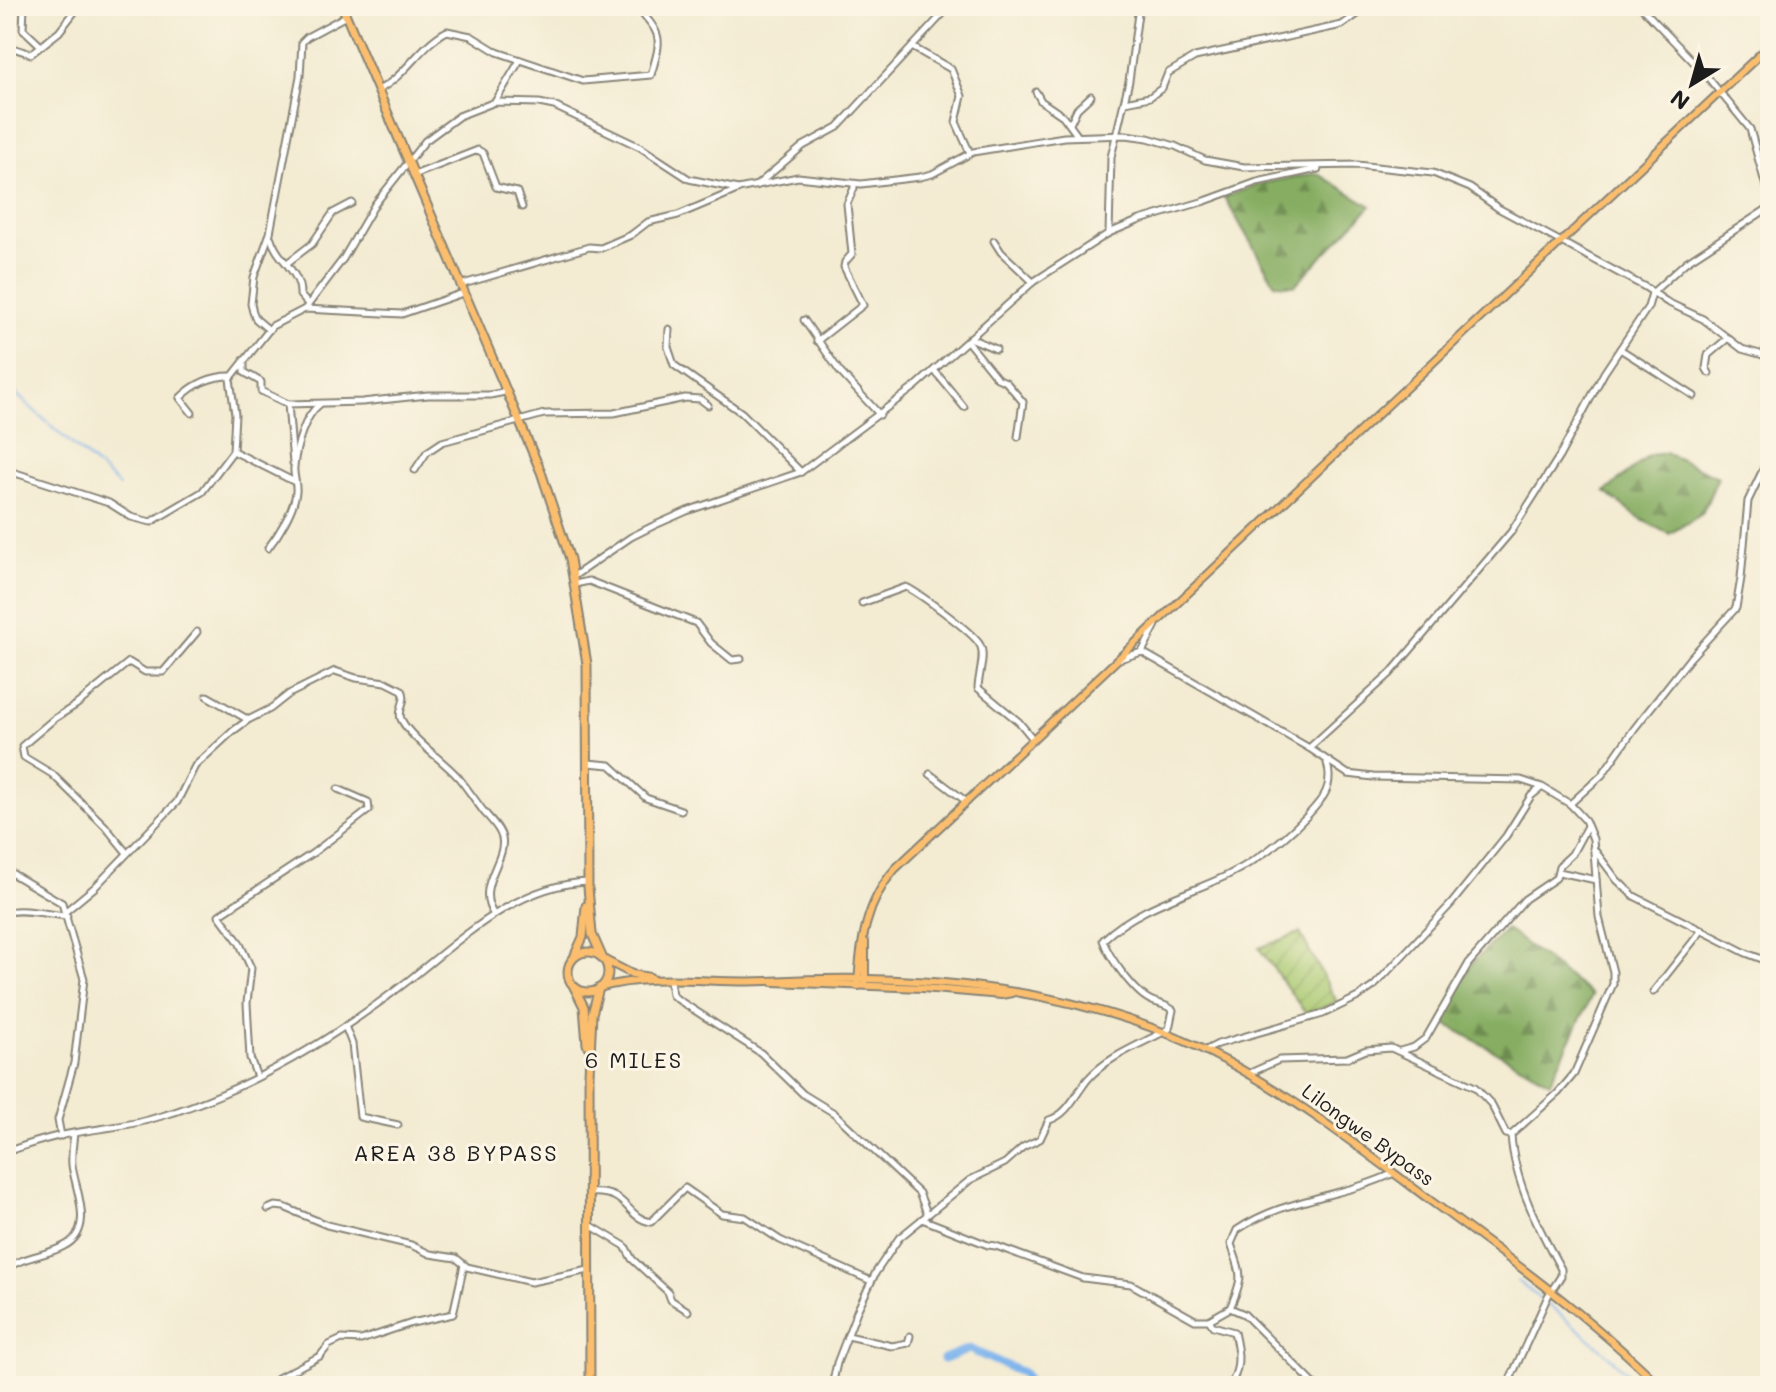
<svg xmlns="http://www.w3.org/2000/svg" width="1776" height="1392" viewBox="0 0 1776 1392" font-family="Mali,sans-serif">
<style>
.forest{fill:url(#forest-firs);stroke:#51643f;stroke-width:2}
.garden{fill:url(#garden-furrows);stroke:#627246;stroke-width:2}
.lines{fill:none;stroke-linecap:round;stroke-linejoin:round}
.stream{stroke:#7eb4ec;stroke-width:2}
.river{stroke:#7eb4ec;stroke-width:9}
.minor-casing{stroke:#888477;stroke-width:9}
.major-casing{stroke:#888477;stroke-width:10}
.highway-casing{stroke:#888477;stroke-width:11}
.minor{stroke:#fff;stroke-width:5}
.major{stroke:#fbbe6e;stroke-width:6}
.highway{stroke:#fbbe6e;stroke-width:7}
.labels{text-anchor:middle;stroke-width:6;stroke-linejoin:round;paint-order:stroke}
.street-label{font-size:20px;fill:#1c1c1c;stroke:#fcf5e5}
.neighbourhood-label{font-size:22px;letter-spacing:2px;fill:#1c1c1c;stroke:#fcf5e5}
</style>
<defs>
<pattern id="forest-firs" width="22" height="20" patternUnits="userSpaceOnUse" patternTransform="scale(2)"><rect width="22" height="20" fill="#86ad62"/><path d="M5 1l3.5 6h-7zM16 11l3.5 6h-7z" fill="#6d8c50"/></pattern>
<pattern id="garden-furrows" width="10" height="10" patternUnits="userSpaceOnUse" patternTransform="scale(2)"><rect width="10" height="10" fill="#a9c970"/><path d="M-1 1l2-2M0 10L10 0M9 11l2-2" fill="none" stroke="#91ac60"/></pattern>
</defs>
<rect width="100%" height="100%" fill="#fcf5e5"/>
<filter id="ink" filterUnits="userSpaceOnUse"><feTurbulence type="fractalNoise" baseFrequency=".0125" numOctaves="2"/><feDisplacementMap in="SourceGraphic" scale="16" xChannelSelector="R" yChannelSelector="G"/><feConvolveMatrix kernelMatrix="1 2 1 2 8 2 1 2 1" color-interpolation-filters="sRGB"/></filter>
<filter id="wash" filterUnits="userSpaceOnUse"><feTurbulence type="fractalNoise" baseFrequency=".006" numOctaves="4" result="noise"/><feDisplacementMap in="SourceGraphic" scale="32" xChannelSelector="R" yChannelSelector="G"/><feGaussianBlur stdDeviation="1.8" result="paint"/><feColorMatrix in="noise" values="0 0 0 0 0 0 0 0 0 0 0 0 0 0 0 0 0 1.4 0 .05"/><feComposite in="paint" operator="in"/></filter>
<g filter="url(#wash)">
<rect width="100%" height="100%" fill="#f3ebd2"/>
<g class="forest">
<polygon points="1317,173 1371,206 1295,285 1275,284 1224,197 1263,183"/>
<polygon points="1666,453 1718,477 1702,514 1669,534 1640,519 1605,492 1650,455"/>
<polygon points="1506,929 1592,995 1550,1082 1442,1022 1471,964"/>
</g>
<polygon class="garden" points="1300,933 1337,1002 1306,1014 1259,948"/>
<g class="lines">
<g class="stream">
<path d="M6,384C42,420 82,451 119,486"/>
<path d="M1517,1281C1559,1313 1602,1346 1639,1386"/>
</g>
<g class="river">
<polyline points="944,1359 969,1349 1023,1373 1030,1386"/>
<polyline points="1768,1386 1770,1382"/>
</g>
</g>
</g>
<g filter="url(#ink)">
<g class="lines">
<defs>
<g id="minor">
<polyline points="24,6 23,29 41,46"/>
<polyline points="1640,6 1705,74 1750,129 1765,183 1770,192"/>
<polyline points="6,42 13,48 31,54 59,32 79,6"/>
<polyline points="912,47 951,69 962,96 956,122 970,153"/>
<path d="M378,90C405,77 420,45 447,31L471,36L497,52L583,81L651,75C662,37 663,36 636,6"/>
<polyline points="1036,92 1041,101 1063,116 1077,135"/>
<polyline points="495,102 520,60"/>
<polyline points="1125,102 1150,97 1162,88 1168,73 1195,57 1342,25 1369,6"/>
<polyline points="1070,124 1077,109 1091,96"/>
<polyline points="414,175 478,150 483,153 496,187 517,192 522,207"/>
<polyline points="756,186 803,146 838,127 950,6"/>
<polyline points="1109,233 1111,157 1129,81 1139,6"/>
<path d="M271,238C276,259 301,271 300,295L308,304"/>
<polyline points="994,241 1001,252 1033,282"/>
<polyline points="287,263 312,244 333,213 352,203"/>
<polyline points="460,285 589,247 601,248 631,235 648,222 678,215 737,190"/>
<polyline points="305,309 343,259 375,204 425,141 459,116 495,102 539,103 554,106 640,147 689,179 738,189 798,177 861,184 920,177 932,174 973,152 1064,137 1126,135 1148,138 1175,146 1205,160 1244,167 1357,165 1433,173 1470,188 1498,208 1645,287 1667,302 1703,319 1742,349 1763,355 1770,361"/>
<polyline points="804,320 840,372 880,415"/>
<polyline points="669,329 668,347 674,365 742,413 801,472"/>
<polyline points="269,330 256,319 253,312 251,304 254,277 270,233 300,76 302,42 307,37 346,16"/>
<polyline points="970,338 996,349"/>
<polyline points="817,341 863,305 844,267 845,262 852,254 847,204 854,188 854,184"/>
<polyline points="967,341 997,378 1006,382 1023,402 1018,437"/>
<polyline points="1620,349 1694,396"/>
<polyline points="1763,355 1770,341"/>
<polyline points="244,360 244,372 261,382 261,391 288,404 362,402 428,395 490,395 505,392"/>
<polyline points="934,370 964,407"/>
<polyline points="1709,373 1706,368 1708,355 1728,338"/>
<polyline points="288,404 293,463"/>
<path d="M192,413L180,398C194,384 211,376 231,376"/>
<polyline points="233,451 295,482"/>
<polyline points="6,470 109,503 131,517 151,522 202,492 233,451 235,414 230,379 272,326 305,309 402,314 463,293"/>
<polyline points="415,470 427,452 442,442 544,414 614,413 685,398 700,399 708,405"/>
<path d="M268,548C279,534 294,510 296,492C297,483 293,475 294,467C296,447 304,416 320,404"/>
<polyline points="574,576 631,537 653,526 687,511 801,472 916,386 1033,282 1109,233 1140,220 1205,201 1257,182 1318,169"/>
<polyline points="575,584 589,581 696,623 711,643 732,660 741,659"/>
<path d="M862,603L906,587C919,593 974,633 980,645C986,655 978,677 978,688L1019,722L1033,739"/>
<polyline points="1142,652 1156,625"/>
<path d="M1119,659L1142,652L1309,748L1348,774L1373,777L1521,780L1542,787L1570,804L1585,820L1593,839L1599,917L1613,972V984L1574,1074L1558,1093L1511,1135C1514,1182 1539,1229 1561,1269V1276L1548,1296L1507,1386"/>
<polyline points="207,696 247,719"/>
<polyline points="1309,748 1390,674 1511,532 1559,457 1604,373 1648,307 1652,293 1686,262 1770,207"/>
<polyline points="588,763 610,765 646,798 681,810"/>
<polyline points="930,774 967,802"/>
<polyline points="1570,804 1602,775 1634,729 1690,658 1736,608 1741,578 1748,501 1770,455"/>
<polyline points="1593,848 1617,880 1634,896 1746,953 1770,962"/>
<polyline points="127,853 105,826 52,774 24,757 22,746 54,719 76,705 129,662 145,672 163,672 197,632"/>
<polyline points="6,870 62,903 84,979 74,1063 58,1120 61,1136"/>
<polyline points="1559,872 1596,880"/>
<path d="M66,911L95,887L177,802L195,766L233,731L248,720L270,709L289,694L335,671L356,678L386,682L402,690C408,701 397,709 401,719C411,739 443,760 458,777C467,788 475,800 484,812C490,819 500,828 502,838C507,861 474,886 494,915"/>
<path d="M6,913C18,907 51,915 67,916"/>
<polyline points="670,980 672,995 677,999 761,1053 803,1094 834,1113 919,1193 927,1213"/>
<polyline points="1653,992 1702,930"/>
<polyline points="345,1026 352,1044 360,1117 398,1125"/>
<polyline points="1204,1051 1218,1044 1323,1014 1358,997 1374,986 1451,904 1506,836 1531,796 1541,788"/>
<polyline points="1400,1051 1414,1047 1426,1038 1469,963 1525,899 1556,878 1559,866 1572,854 1587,826"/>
<polyline points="1248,1074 1279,1060 1347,1058 1366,1050 1391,1048 1475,1087 1491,1104 1506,1134 1511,1135"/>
<polyline points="257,1077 250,1058 247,1003 251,968 239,942 219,915 313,853 369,810 368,802 338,789"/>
<path d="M6,1152C23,1146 41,1140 58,1136C88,1129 119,1128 148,1120C243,1094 332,1040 409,980C461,939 518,884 588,882"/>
<path d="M589,1193C630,1190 624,1217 651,1222L685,1188L722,1214L745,1217L780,1240L871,1281"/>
<polyline points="268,1209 275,1206 284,1207 327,1225 411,1245 430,1254 456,1258 467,1267 531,1282 589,1270"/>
<path d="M922,1219L988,1245L996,1246L1083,1278L1131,1284L1195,1320H1209L1230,1308C1244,1276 1242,1276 1231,1244L1237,1230C1284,1198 1344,1197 1394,1173"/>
<polyline points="590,1225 625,1246 632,1259 668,1292 671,1300 688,1311"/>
<path d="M6,1269C23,1256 46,1256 64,1246C96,1230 75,1190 72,1165C71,1155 73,1143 74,1133"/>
<polyline points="1230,1308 1244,1314 1316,1386"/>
<path d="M1209,1320L1213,1326L1234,1332C1238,1350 1241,1363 1233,1380L1238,1386"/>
<polyline points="848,1336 892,1346 908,1343 910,1336"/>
<polyline points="270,1386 278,1378 320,1356 329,1345 342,1339 361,1340 412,1323 453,1314 464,1265"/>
<path d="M832,1386L837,1363L857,1311L876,1272L899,1238L970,1180L1005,1163L1023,1147L1040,1139L1049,1120C1068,1115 1076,1093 1088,1079C1108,1056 1142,1044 1169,1029L1173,1010C1165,1004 1158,1004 1150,1000C1134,992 1108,956 1103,940C1138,907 1186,895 1228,875C1258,860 1284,840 1307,816C1323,799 1334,787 1327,763"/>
</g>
<g id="major">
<polyline points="603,959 632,974 650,977"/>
<polyline points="773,982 922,988 1001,995 1012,993"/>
<polyline points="865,983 865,942"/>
<path d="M858,986C860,943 866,902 895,869L1770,45"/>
<path d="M599,988C654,972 711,984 767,981C922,972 1087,987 1226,1061C1300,1101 1367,1153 1435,1204C1513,1261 1591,1318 1660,1386"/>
</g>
<g id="highway">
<polyline points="342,6 541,472 570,559 587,664 588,887 592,934 603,959"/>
<circle cx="588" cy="972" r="20"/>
<polyline points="575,955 583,937 586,906"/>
<polyline points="574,987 584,1007 587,1044"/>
<polyline points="590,1386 589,1074 592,1014 599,988"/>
</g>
</defs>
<use href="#minor" class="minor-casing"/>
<use href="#major" class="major-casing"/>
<use href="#highway" class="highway-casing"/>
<use href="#minor" class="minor"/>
<use href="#major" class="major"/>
<use href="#highway" class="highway"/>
</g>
</g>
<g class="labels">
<g class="street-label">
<text transform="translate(1368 1135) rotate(36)" y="7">Lilongwe Bypass</text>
</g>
<g class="neighbourhood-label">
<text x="634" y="1068">6 MILES</text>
<text x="456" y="1161">AREA 38 BYPASS</text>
</g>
</g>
<rect width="1776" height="1392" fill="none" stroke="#fcf5e5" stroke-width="32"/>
<g transform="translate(1692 84) rotate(217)" stroke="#fcf5e5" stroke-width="6" paint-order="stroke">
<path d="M0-6L14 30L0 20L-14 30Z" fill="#1c1c1c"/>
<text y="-12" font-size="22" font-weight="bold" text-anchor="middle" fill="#1c1c1c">N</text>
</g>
</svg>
